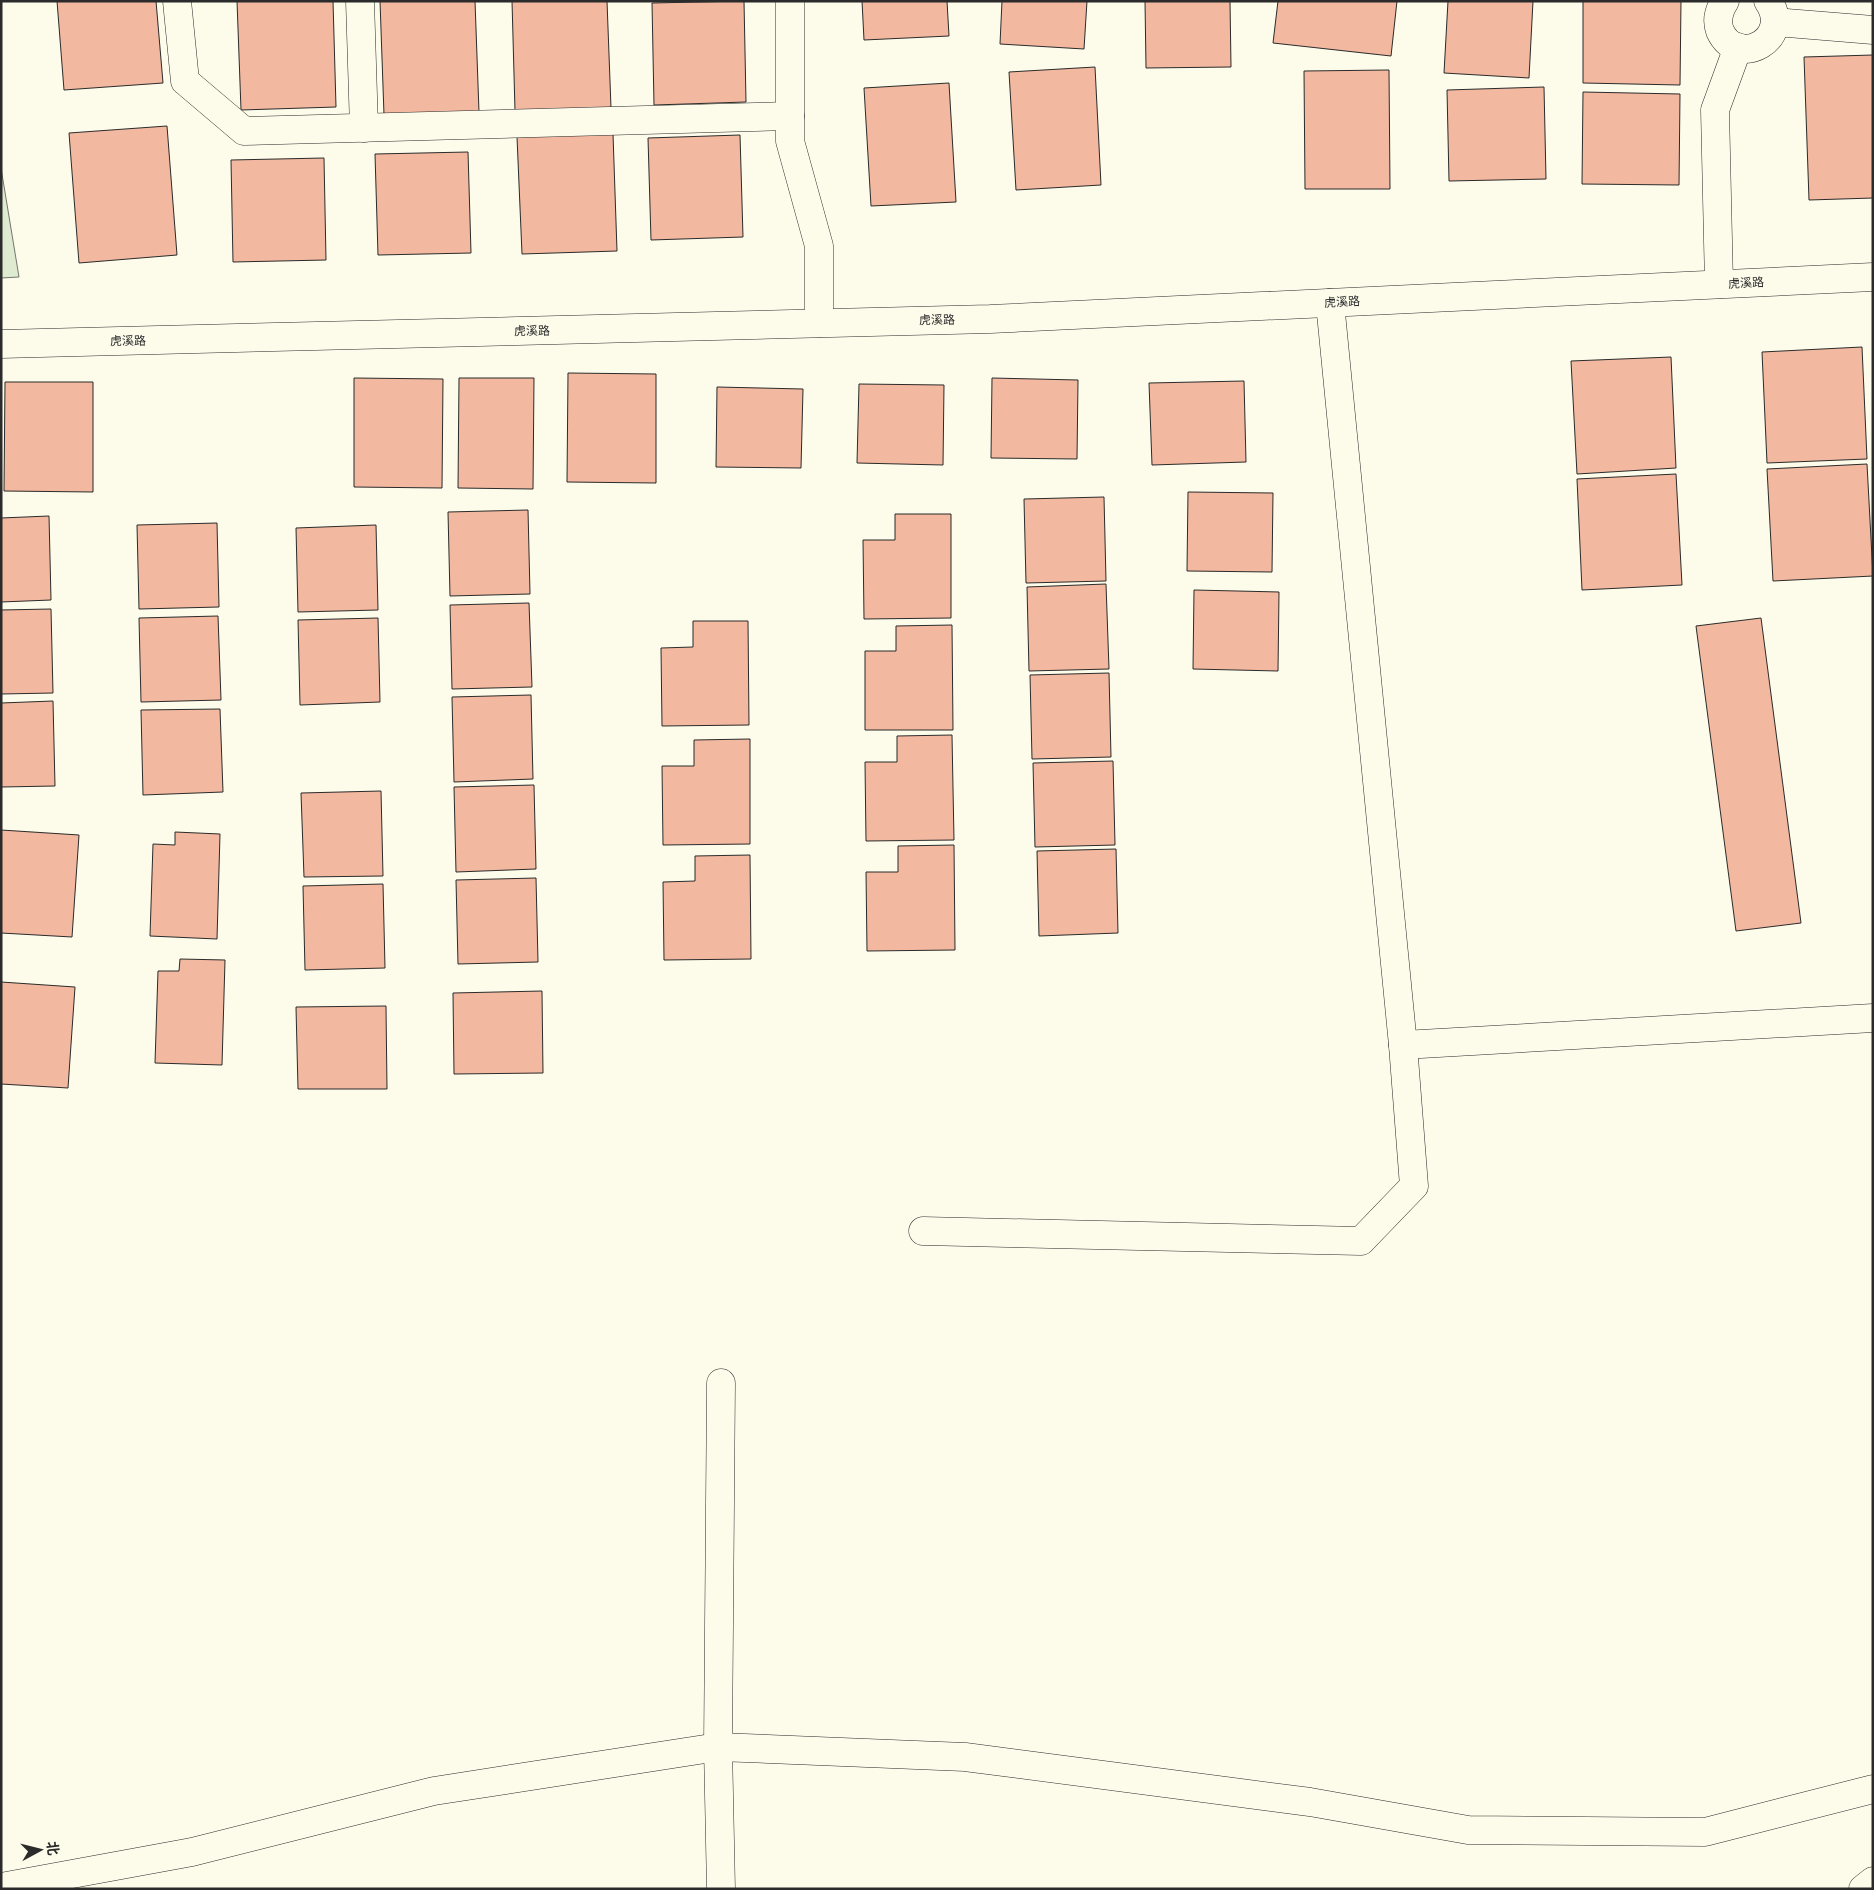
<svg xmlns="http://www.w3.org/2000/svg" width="1874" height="1890" viewBox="0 0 1874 1890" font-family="'Asap Condensed','Noto Sans SC',sans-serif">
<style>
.green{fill:#deebd1;stroke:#74746e}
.building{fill:#f2b8a0;stroke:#2b2b2b}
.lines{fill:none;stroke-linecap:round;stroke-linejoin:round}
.minor-casing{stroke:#2b2b2b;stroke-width:29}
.minor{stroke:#fdfbea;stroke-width:28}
.labels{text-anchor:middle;stroke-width:4;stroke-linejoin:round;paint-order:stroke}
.street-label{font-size:12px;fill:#2b2b2b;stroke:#fdfbea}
</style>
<rect width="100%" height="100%" fill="#fdfbea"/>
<polygon class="green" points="1,168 19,277 1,278"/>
<g class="building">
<polygon points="57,1 156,1 163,83 64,90"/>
<polygon points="237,1 333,1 336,107 241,110"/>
<polygon points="380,1 475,1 479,112 384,115"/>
<polygon points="512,1 607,1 611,108 515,111"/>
<polygon points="744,1 746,102 654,105 652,3"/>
<polygon points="862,1 947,1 949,36 864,40"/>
<polygon points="1002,1 1087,1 1084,49 1000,44"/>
<polygon points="1145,1 1230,1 1231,67 1146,68"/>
<polygon points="1278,1 1397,1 1391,56 1273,43"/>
<polygon points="1448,1 1533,1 1529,78 1444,73"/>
<polygon points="1583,1 1681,1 1680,85 1583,83"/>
<polygon points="1873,55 1873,198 1809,200 1804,57"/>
<polygon points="1095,67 1101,185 1016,190 1009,72"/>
<polygon points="1389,70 1390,189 1305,189 1304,71"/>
<polygon points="949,83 956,202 871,206 864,88"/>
<polygon points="1544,87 1546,179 1449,181 1447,90"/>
<polygon points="1583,92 1680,94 1679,185 1582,184"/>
<polygon points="167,126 177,255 79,263 69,133"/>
<polygon points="613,134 617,251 522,254 517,137"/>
<polygon points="740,135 743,237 651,240 648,138"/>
<polygon points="468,152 471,253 378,255 375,154"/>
<polygon points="324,158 326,260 233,262 231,160"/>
<polygon points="1862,347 1867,459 1767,463 1762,352"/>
<polygon points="1671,357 1676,468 1577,474 1571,361"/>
<polygon points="568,373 656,374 656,483 567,482"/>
<polygon points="354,378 443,379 442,488 354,487"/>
<polygon points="459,378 534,378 533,489 458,488"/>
<polygon points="992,378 1078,380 1077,459 991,458"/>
<polygon points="1244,381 1246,462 1152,465 1149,383"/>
<polygon points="5,382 93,382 93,492 4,491"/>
<polygon points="859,384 944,385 943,465 857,463"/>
<polygon points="717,387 803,389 801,468 716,467"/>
<polygon points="1867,464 1873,576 1773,581 1767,469"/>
<polygon points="1676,474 1682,585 1582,590 1577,479"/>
<polygon points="1188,492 1273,493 1272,572 1187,571"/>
<polygon points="1104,497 1106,581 1026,583 1024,499"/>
<polygon points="528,510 530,594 450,596 448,512"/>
<polygon points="895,514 951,514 951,618 864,619 863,540 895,540"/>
<polygon points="49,516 51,600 1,602 1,518"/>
<polygon points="217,523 219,607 139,609 137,525"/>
<polygon points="376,525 378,610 298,612 296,528"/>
<polygon points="1106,584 1109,669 1029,671 1027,587"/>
<polygon points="1194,590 1279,592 1278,671 1193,669"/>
<polygon points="529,603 532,687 452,689 450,605"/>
<polygon points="51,609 53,693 1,694 1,610"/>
<polygon points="218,616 221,700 141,702 139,618"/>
<polygon points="378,618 380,702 300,705 298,620"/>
<polygon points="1761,618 1801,923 1736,931 1696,626"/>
<polygon points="693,621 748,621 749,725 662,726 661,648 693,647"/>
<polygon points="952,625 953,730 865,730 865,651 896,651 896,626"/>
<polygon points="1109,673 1111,757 1032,759 1030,675"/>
<polygon points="531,695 533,779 454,782 452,697"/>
<polygon points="53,701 55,786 1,787 1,703"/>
<polygon points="220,709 223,792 143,795 141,710"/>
<polygon points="952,735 954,840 866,841 865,762 897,762 897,736"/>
<polygon points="750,739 750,844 663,845 662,766 694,766 694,740"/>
<polygon points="1113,761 1115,845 1035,847 1033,763"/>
<polygon points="534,785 536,869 456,872 454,787"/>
<polygon points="381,791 383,876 304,877 301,793"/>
<polygon points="1,830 79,835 72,937 1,933"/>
<polygon points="175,832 220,834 217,939 150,936 153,844 175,845"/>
<polygon points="954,845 955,950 867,951 866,872 898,872 898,846"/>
<polygon points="1116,849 1118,933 1039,936 1037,851"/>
<polygon points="750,855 751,959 664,960 663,882 695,881 695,856"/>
<polygon points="536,878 538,962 458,964 456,880"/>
<polygon points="383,884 385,968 305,970 303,886"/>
<polygon points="180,959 225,960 222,1065 155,1063 158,971 179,971"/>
<polygon points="1,982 75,987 68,1088 1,1084"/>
<polygon points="542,991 543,1073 454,1074 453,993"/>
<polygon points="386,1006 387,1089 298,1089 296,1007"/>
</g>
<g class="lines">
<defs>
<g id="minor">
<polyline points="177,1 185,81 244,131 790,116"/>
<polyline points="360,1 364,128"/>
<polyline points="790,1 790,141 819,246 819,323"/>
<path d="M1725,1C1719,10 1716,20 1720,31C1738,70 1794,38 1768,1"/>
<polyline points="1775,22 1873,30"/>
<polyline points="1719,284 1715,110 1738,47"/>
<polyline points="1,344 990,319 1873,277"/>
<polyline points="1403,1045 1873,1018"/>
<polyline points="923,1231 1361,1241 1414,1186 1403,1045 1330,303"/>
<polyline points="721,1383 718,1747 721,1889"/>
<polyline points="1,1887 192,1852 434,1791 718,1747 965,1757 1310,1802 1468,1830 1705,1832 1873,1789"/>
<polyline points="1863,1889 1873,1881"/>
</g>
</defs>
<use href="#minor" class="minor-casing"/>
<use href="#minor" class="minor"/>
</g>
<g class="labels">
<g class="street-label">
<text transform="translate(1746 283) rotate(-3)" y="4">虎溪路</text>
<text transform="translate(1342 302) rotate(-3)" y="4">虎溪路</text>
<text transform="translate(937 320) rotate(-1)" y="4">虎溪路</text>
<text transform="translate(532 331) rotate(-1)" y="4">虎溪路</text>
<text transform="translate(128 341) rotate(-1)" y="4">虎溪路</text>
</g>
</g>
<rect width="1874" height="1890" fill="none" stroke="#2b2b2b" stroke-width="5"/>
<g transform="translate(40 1850) rotate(83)" stroke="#fdfbea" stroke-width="4" paint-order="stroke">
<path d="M0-4L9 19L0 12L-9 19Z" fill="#2b2b2b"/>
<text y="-8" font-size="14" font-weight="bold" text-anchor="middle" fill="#2b2b2b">北</text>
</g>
</svg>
